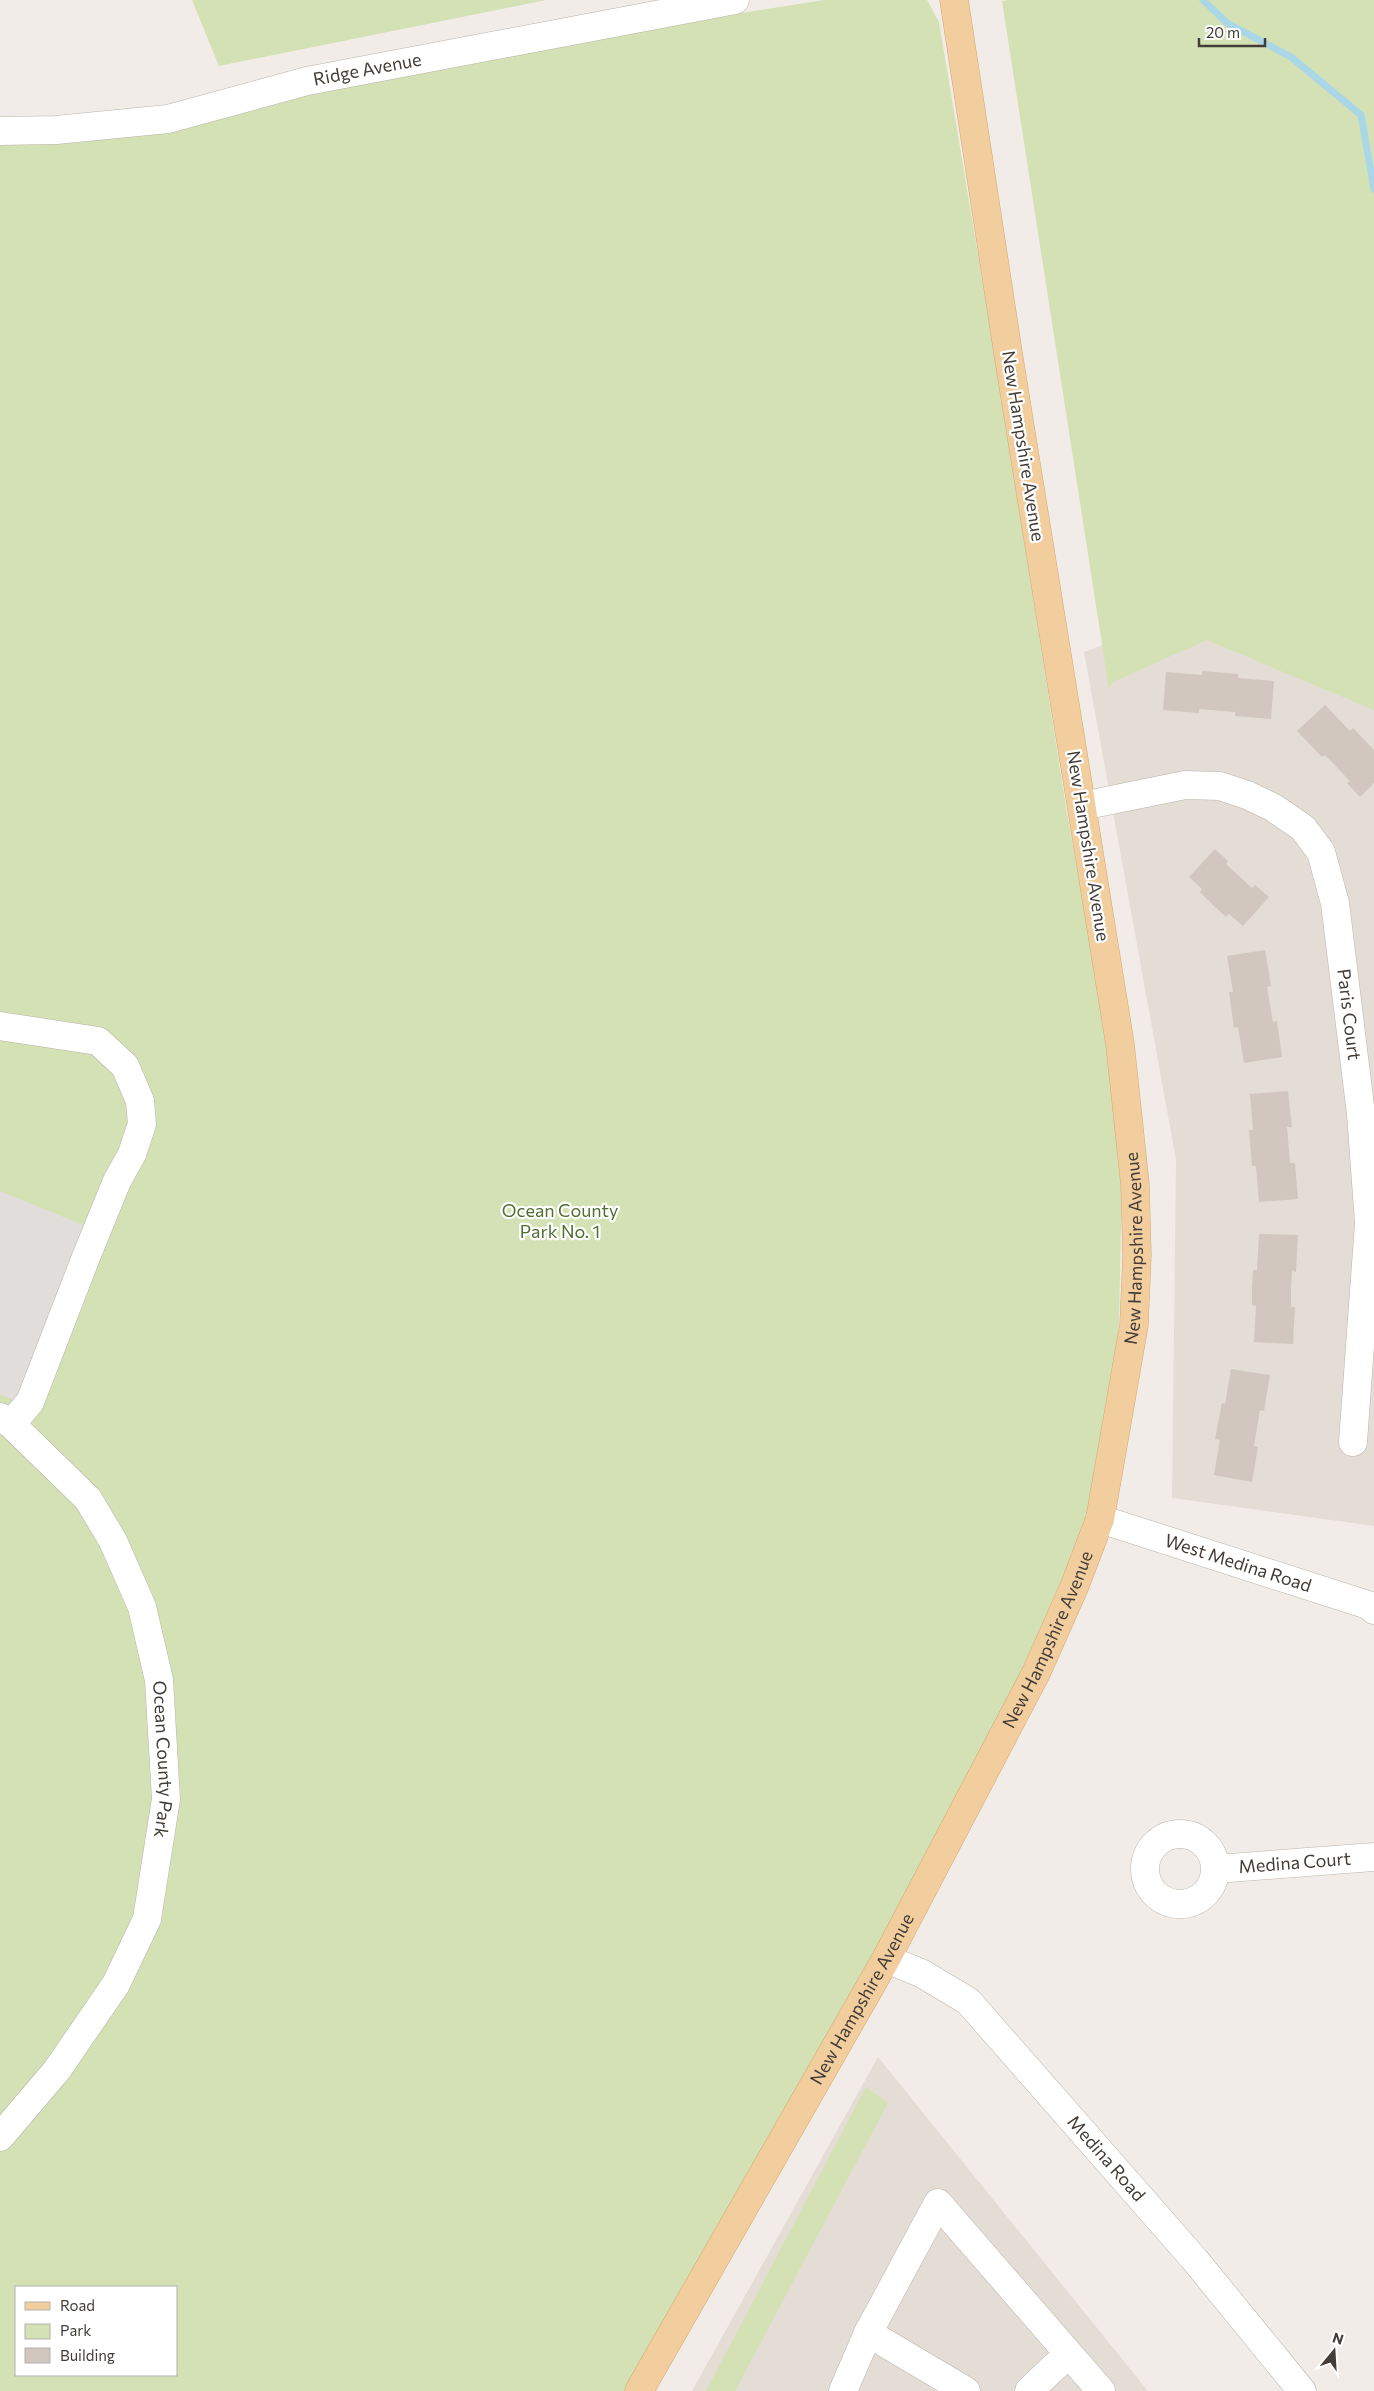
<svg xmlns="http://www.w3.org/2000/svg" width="1374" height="2391" viewBox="0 0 1374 2391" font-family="Commissioner,sans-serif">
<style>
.residential{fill:#e4ddd5}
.green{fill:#d3e1b4;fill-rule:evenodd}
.parking{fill:#e0dddb}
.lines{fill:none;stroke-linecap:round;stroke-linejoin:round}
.stream{stroke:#aad7e7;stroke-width:7}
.building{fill:#d1c7be}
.minor-casing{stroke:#bbb3ab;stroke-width:29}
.major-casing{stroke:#d4a871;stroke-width:29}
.minor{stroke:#fff;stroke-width:28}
.major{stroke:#f2ce9f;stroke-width:28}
.labels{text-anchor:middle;stroke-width:4.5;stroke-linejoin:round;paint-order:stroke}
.street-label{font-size:18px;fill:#433c37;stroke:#fff}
.park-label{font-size:18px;fill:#516e31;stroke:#fff}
</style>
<rect width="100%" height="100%" fill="#f1ece7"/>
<g class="residential">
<polygon points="1204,608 1374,642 1374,1526 1172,1498 1176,1160 1084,652"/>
<polygon points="878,2057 1148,2391 692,2391"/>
</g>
<g class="green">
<polygon points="192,0 546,0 219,66"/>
<path d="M824,0H927L939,22L995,356L1066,807L1108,1043L1122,1183L1119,1322L1110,1470L1075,1585L639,2391H0V131L56,130L307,81ZM16,2287H176V2375H16Z"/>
<polygon points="1009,0 1374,0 1374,710 1207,640 1113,682 1109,689 1002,1"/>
<polygon points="866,2087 888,2103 735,2391 706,2391"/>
</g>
<polygon class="parking" points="0,1191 93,1229 17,1401 0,1395"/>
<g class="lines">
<polyline class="stream" points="1203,0 1227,23 1291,57 1361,115 1374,189"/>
</g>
<g class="building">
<polygon points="1202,671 1238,674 1238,678 1274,681 1271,719 1235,716 1235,712 1199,709 1199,713 1163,710 1166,672 1202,675"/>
<polygon points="1325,705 1350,731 1353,728 1374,750 1374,783 1360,797 1347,783 1350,781 1325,755 1322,757 1297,731"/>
<polygon points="1215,849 1228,861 1226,864 1252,888 1255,885 1269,897 1243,926 1229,914 1226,917 1213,905 1200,892 1202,889 1189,877"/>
<polygon points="1265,950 1271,986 1267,987 1273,1022 1277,1021 1282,1057 1244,1063 1238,1027 1234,1028 1229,992 1233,992 1227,956"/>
<polygon points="1288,1091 1292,1127 1287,1127 1290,1163 1295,1163 1298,1199 1259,1202 1256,1166 1252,1166 1249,1130 1253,1130 1250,1094"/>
<polygon points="1259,1234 1298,1235 1296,1272 1292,1271 1291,1290 1291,1307 1295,1307 1293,1344 1254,1342 1256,1306 1252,1305 1252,1288 1253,1270 1257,1270"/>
<polygon points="1231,1369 1270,1375 1264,1411 1260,1410 1254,1446 1258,1447 1252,1482 1214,1475 1220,1440 1215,1439 1222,1403 1225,1404"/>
</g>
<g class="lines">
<defs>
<g id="minor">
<path id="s1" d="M0,131L56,130L168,119L307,81L735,0"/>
<path id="s2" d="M1082,806L1185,785L1220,786L1247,795L1274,808L1303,828L1321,852L1335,903L1361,1114L1369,1223L1353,1442"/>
<polyline points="0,1026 98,1041 125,1066 140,1101 142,1124 132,1154 117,1181 86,1257 30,1402 11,1424"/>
<path id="s3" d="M0,1417L11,1424L88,1499L113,1541L142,1607L159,1680L166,1799L147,1919L116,1984L57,2070L0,2137"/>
<path id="s4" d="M1100,1519L1368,1605L1374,1610"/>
<circle cx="1180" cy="1869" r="35"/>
<path id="s5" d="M1216,1869L1374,1857"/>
<path id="s6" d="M886,1959L921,1973L968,2001L1195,2260L1302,2391"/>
<polyline points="868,2333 966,2391"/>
<polyline points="843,2391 868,2333 938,2203 1101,2391"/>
<polyline points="1029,2391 1067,2355"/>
</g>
<g id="major">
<path id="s7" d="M639,2391L886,1959L1036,1673L1075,1585L1100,1519L1134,1325L1137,1255L1135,1184L1120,1044L1009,359L954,0"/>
</g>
</defs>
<use href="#minor" class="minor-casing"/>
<use href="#major" class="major-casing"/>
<use href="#minor" class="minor"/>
<use href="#major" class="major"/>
</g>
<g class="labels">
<g class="street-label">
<text dy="6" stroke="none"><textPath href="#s1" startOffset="374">Ridge Avenue</textPath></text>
<text transform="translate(1023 446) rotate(81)" y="6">New Hampshire Avenue</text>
<text transform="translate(1088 846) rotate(81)" y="6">New Hampshire Avenue</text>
<text dy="6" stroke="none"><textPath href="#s2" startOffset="429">Paris Court</textPath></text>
<text dy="6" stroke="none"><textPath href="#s7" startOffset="1261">New Hampshire Avenue</textPath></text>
<text dy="6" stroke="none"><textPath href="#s4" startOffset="145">West Medina Road</textPath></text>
<text dy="6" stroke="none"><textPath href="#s7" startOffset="856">New Hampshire Avenue</textPath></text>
<text dy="6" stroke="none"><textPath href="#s3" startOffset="396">Ocean County Park</textPath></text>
<text dy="6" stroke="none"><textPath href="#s5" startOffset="79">Medina Court</textPath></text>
<text dy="6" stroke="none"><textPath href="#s7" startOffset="451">New Hampshire Avenue</textPath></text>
<text dy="6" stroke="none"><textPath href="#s6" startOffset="302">Medina Road</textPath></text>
</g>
<g class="park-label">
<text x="560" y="1217">Ocean County<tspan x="560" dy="21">Park No. 1</tspan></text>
</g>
</g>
<rect x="15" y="2286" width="162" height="90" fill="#ffffff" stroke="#b4b1af"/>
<rect x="25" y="2302" width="25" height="8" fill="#f2ce9f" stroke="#b4b1af"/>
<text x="60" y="2311" font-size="15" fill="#433c37">Road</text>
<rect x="25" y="2324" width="25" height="15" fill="#d3e1b4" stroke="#b4b1af"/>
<text x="60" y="2336" font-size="15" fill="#433c37">Park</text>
<rect x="25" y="2348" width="25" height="15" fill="#d1c7be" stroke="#b4b1af"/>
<text x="60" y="2361" font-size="15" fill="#433c37">Building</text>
<g transform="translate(1334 2351) rotate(18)" stroke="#ffffff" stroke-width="4" paint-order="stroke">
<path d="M0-4L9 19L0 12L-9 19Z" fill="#433c37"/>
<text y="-8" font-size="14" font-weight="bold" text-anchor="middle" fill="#433c37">N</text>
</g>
<path d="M1199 38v8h66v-8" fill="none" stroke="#433c37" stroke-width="2.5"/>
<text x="1206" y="38" font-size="15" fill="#433c37" stroke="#ffffff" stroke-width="4" paint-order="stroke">20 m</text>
</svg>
